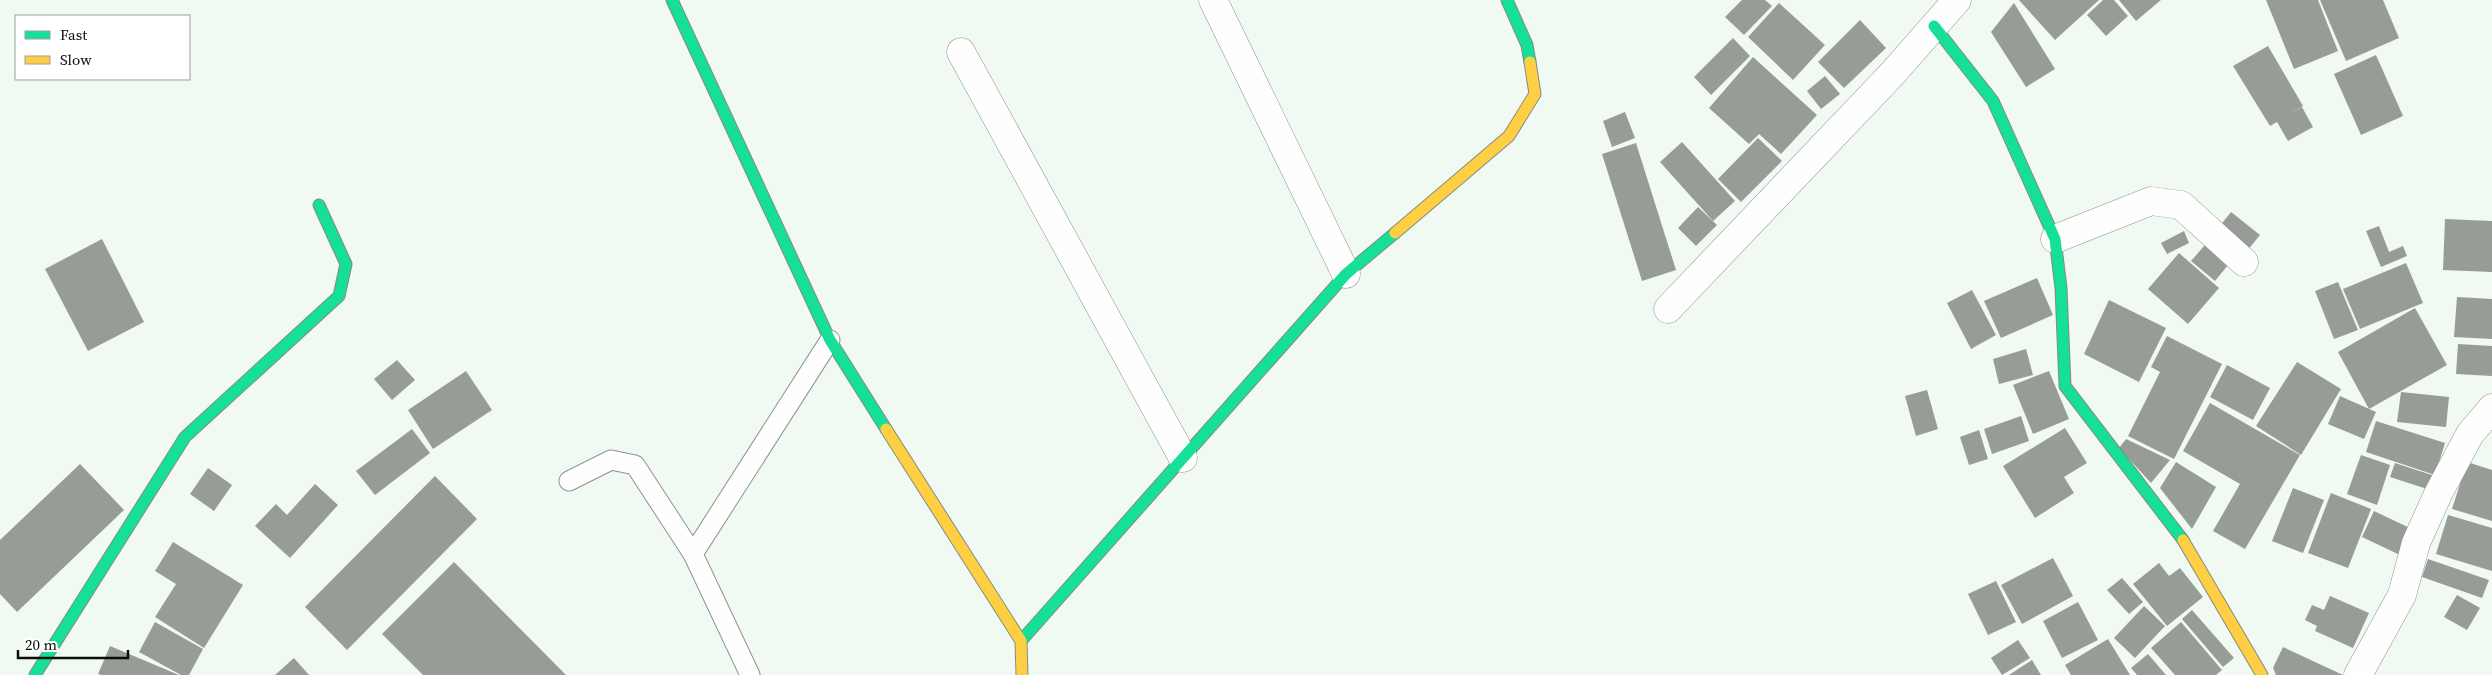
<svg xmlns="http://www.w3.org/2000/svg" width="2492" height="675" viewBox="0 0 2492 675" font-family="'Source Serif 4',serif">
<style>
.building{fill:#979c97}
.lines{fill:none;stroke-linecap:round;stroke-linejoin:round}
.lane-casing{stroke:#8f9390;stroke-width:21}
.street-casing{stroke:#8f9390;stroke-width:29}
.fast-casing{stroke:#858a86;stroke-width:13}
.slow-casing{stroke:#858a86;stroke-width:13}
.lane{stroke:#fdfefd;stroke-width:19}
.street{stroke:#fdfefd;stroke-width:28}
.fast{stroke:#16e098;stroke-width:11}
.slow{stroke:#ffcf43;stroke-width:11}
</style>
<rect width="100%" height="100%" fill="#f0faf2"/>
<g class="building">
<polygon points="1742,0 1765,0 1772,6 1744,35 1725,17"/>
<polygon points="2019,0 2099,0 2055,40"/>
<polygon points="2103,0 2114,0 2128,16 2106,36 2087,15"/>
<polygon points="2119,0 2161,0 2136,21"/>
<polygon points="2266,0 2318,0 2338,51 2294,69"/>
<polygon points="2320,0 2383,0 2399,38 2346,61"/>
<polygon points="1779,3 1825,45 1793,80 1748,37"/>
<polygon points="2014,3 2055,69 2026,87 1991,32"/>
<polygon points="1860,20 1886,48 1844,88 1818,62"/>
<polygon points="1733,38 1750,56 1711,95 1694,77"/>
<polygon points="2268,46 2303,106 2290,114 2302,107 2313,127 2288,141 2277,122 2270,126 2233,66"/>
<polygon points="2376,55 2403,116 2361,135 2334,74"/>
<polygon points="1753,57 1817,115 1781,154 1759,134 1749,144 1709,108"/>
<polygon points="1825,76 1840,94 1821,109 1807,91"/>
<polygon points="1625,112 1635,138 1612,147 1603,121"/>
<polygon points="1758,138 1782,161 1741,202 1718,179"/>
<polygon points="1682,142 1735,201 1713,221 1660,162"/>
<polygon points="1636,143 1676,270 1642,281 1602,154"/>
<polygon points="1698,207 1717,225 1696,246 1678,228"/>
<polygon points="2231,212 2260,235 2247,251 2219,227"/>
<polygon points="2445,219 2492,221 2492,272 2443,270"/>
<polygon points="2379,226 2389,252 2403,246 2407,256 2381,267 2366,231"/>
<polygon points="2184,231 2189,243 2167,254 2161,243"/>
<polygon points="102,239 144,322 88,351 45,269"/>
<polygon points="2205,245 2228,265 2215,281 2191,261"/>
<polygon points="2179,253 2219,288 2188,324 2148,289"/>
<polygon points="2406,263 2423,303 2360,329 2343,289"/>
<polygon points="2037,278 2053,315 2001,338 1984,301"/>
<polygon points="2338,282 2358,330 2334,339 2315,291"/>
<polygon points="1972,290 1996,335 1971,349 1947,303"/>
<polygon points="2457,297 2492,299 2492,339 2454,337"/>
<polygon points="2109,300 2166,328 2139,382 2084,354"/>
<polygon points="2415,308 2447,365 2369,409 2338,352"/>
<polygon points="2167,336 2222,364 2174,459 2128,436 2160,372 2151,367"/>
<polygon points="2458,344 2492,346 2492,376 2456,374"/>
<polygon points="2026,349 2033,375 1999,384 1993,359"/>
<polygon points="397,360 415,380 392,400 374,379"/>
<polygon points="2297,362 2341,389 2301,455 2256,426"/>
<polygon points="2227,365 2270,388 2253,420 2210,397"/>
<polygon points="466,371 492,410 433,449 408,410"/>
<polygon points="2049,371 2069,419 2033,434 2013,385"/>
<polygon points="1927,390 1938,429 1916,436 1905,396"/>
<polygon points="2401,392 2449,397 2446,427 2397,422"/>
<polygon points="2340,396 2376,412 2364,439 2328,424"/>
<polygon points="2210,403 2300,455 2245,549 2213,531 2240,484 2183,451"/>
<polygon points="2021,416 2029,441 1992,454 1984,429"/>
<polygon points="2376,421 2445,443 2435,475 2366,452"/>
<polygon points="2065,428 2087,463 2064,477 2074,493 2035,518 2003,466"/>
<polygon points="412,429 430,453 375,495 356,471"/>
<polygon points="1979,430 1988,459 1969,465 1960,437"/>
<polygon points="2126,439 2170,460 2151,483 2119,448"/>
<polygon points="2361,455 2390,465 2377,505 2347,494"/>
<polygon points="2176,462 2216,487 2192,529 2160,488"/>
<polygon points="2467,462 2492,470 2492,521 2452,509"/>
<polygon points="2395,463 2432,475 2427,489 2390,477"/>
<polygon points="80,464 124,510 17,612 0,594 0,540"/>
<polygon points="208,468 232,485 214,511 190,494"/>
<polygon points="435,476 477,519 347,650 305,607"/>
<polygon points="315,484 338,505 290,558 255,526 276,504 287,515"/>
<polygon points="2293,488 2324,500 2303,553 2272,541"/>
<polygon points="2331,493 2371,509 2348,568 2308,553"/>
<polygon points="2374,511 2414,530 2402,556 2362,537"/>
<polygon points="2448,515 2492,528 2492,571 2436,554"/>
<polygon points="173,542 243,585 204,648 155,617 176,584 155,571"/>
<polygon points="2053,558 2073,596 2022,624 2001,585"/>
<polygon points="2428,559 2489,580 2482,598 2422,577"/>
<polygon points="454,562 566,675 423,675 382,634"/>
<polygon points="2159,563 2169,576 2180,568 2203,597 2167,626 2133,584"/>
<polygon points="2122,578 2143,602 2129,614 2107,590"/>
<polygon points="1996,581 2016,622 1988,635 1968,594"/>
<polygon points="2457,595 2480,608 2467,630 2444,617"/>
<polygon points="2330,596 2369,613 2353,648 2315,631 2317,626 2305,620 2312,605 2324,610"/>
<polygon points="2078,602 2098,640 2062,658 2043,621"/>
<polygon points="2144,606 2165,626 2135,658 2114,638"/>
<polygon points="2192,610 2234,658 2223,667 2182,619"/>
<polygon points="155,622 203,649 189,675 181,675 139,652"/>
<polygon points="2181,622 2222,670 2216,675 2175,675 2151,648"/>
<polygon points="2108,639 2130,675 2071,675 2065,665"/>
<polygon points="2018,640 2030,658 2002,675 1991,658"/>
<polygon points="110,646 179,675 101,675 98,674"/>
<polygon points="2283,647 2343,675 2276,675 2273,668"/>
<polygon points="2148,654 2166,675 2137,675 2131,668"/>
<polygon points="294,658 309,675 275,675"/>
<polygon points="2032,660 2041,675 2009,675"/>
</g>
<g class="lines">
<defs>
<g id="lane">
<polyline points="569,481 611,460 635,465 693,554"/>
<polyline points="750,675 693,554 830,340"/>
</g>
<g id="street">
<polyline points="1213,0 1346,274"/>
<polyline points="961,52 1183,458"/>
<polyline points="2055,239 2151,201 2181,205 2244,262"/>
<polyline points="1668,309 1893,73 1957,0"/>
<polyline points="2358,675 2402,595 2416,543 2438,494 2470,434 2492,408"/>
</g>
<g id="fast">
<polyline points="672,0 830,340 886,429"/>
<polyline points="1507,0 1527,45 1530,62"/>
<polyline points="1934,26 1993,101 2055,239 2061,288 2065,386 2183,540"/>
<polyline points="1021,641 1346,274 1395,233"/>
<polyline points="35,675 185,437 339,296 346,264 319,205"/>
</g>
<g id="slow">
<polyline points="1395,233 1509,136 1535,94 1530,62"/>
<polyline points="886,429 1021,641 1022,675"/>
<polyline points="2183,540 2262,675"/>
</g>
</defs>
<use href="#lane" class="lane-casing"/>
<use href="#street" class="street-casing"/>
<use href="#fast" class="fast-casing"/>
<use href="#slow" class="slow-casing"/>
<use href="#lane" class="lane"/>
<use href="#street" class="street"/>
<use href="#fast" class="fast"/>
<use href="#slow" class="slow"/>
</g>
<rect x="15" y="15" width="175" height="65" fill="#ffffff" stroke="#9e9e9e"/>
<rect x="25" y="31" width="25" height="8" fill="#16e098" stroke="#9e9e9e"/>
<text x="60" y="40" font-size="15" fill="#0c0c0c">Fast</text>
<rect x="25" y="56" width="25" height="8" fill="#ffcf43" stroke="#9e9e9e"/>
<text x="60" y="65" font-size="15" fill="#0c0c0c">Slow</text>
<path d="M18 650v8h110v-8" fill="none" stroke="#0c0c0c" stroke-width="2.5"/>
<text x="25" y="650" font-size="15" fill="#0c0c0c" stroke="#ffffff" stroke-width="4" paint-order="stroke">20 m</text>
</svg>
